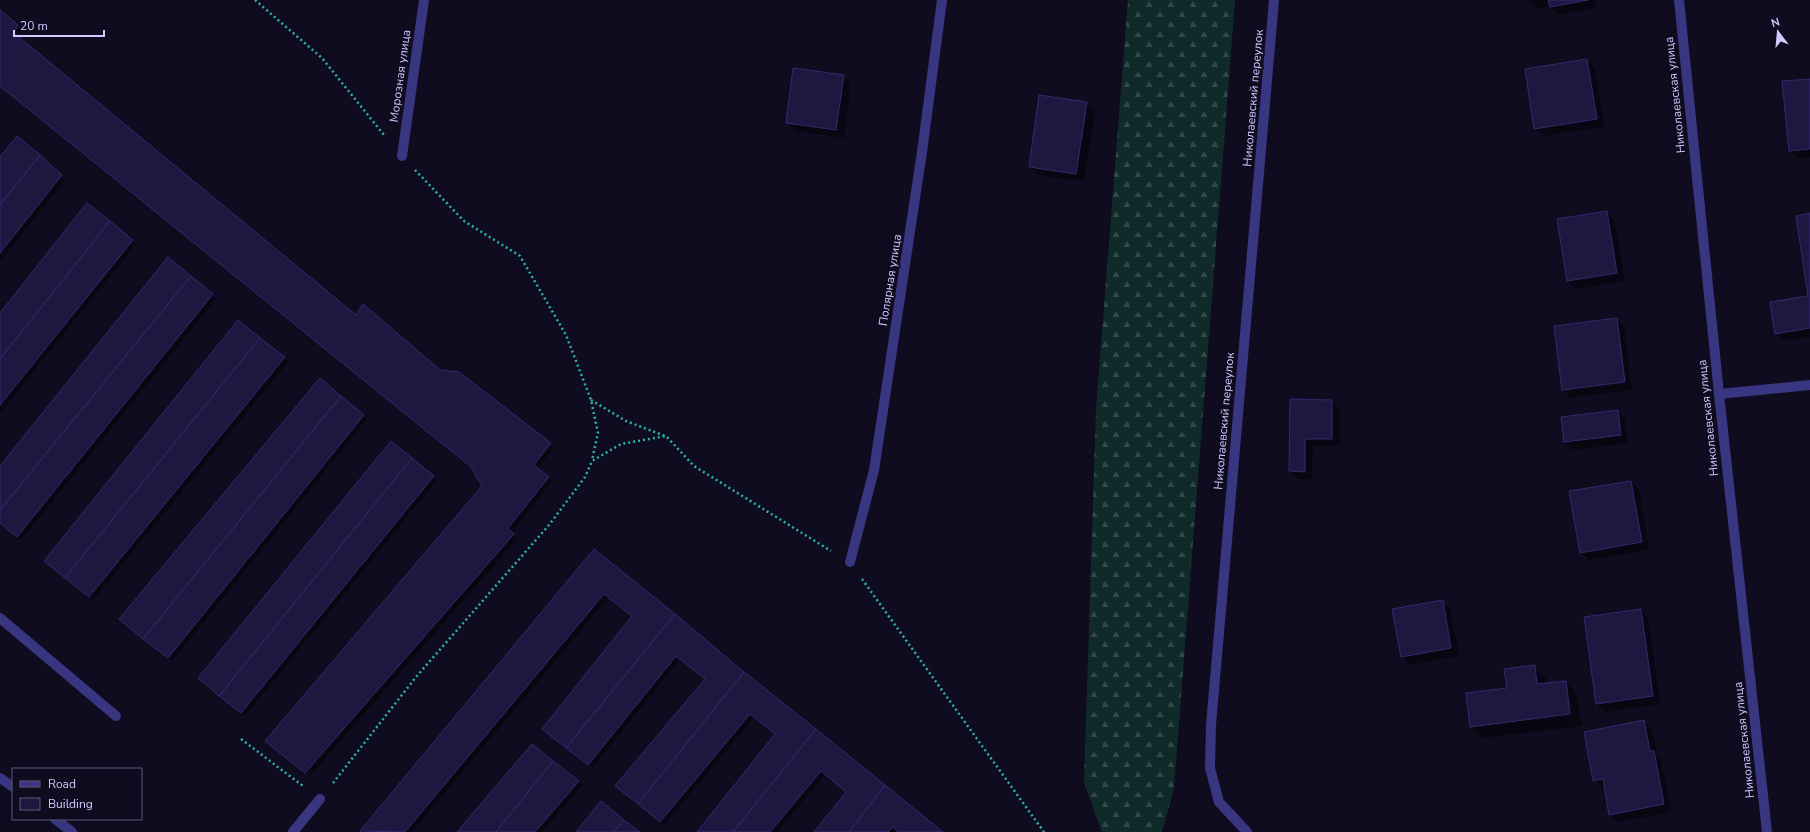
<svg xmlns="http://www.w3.org/2000/svg" width="1810" height="832" viewBox="0 0 1810 832" font-family="'Nunito Sans',sans-serif">
<style>
.forest{fill:url(#forest-firs)}
.shadow{fill:#0007}
.building{fill:#201741;stroke:#36286e}
.lines{fill:none;stroke-linecap:round;stroke-linejoin:round}
.path{stroke:#29b4ac;stroke-width:2.5;stroke-dasharray:2 3;stroke-linecap:butt}
.lane{stroke:#383581;stroke-width:10}
.street{stroke:#383581;stroke-width:10}
.labels{text-anchor:middle;stroke-width:4;stroke-linejoin:round;paint-order:stroke}
.street-label{font-size:12px;fill:#d0caff;stroke:#0f0c20}
</style>
<defs>
<pattern id="forest-firs" width="22" height="20" patternUnits="userSpaceOnUse"><rect width="22" height="20" fill="#0f2a29"/><path d="M5 1l3.5 6h-7zM16 11l3.5 6h-7z" fill="#314849"/></pattern>
</defs>
<rect width="100%" height="100%" fill="#0f0c20"/>
<polygon class="forest" points="1128,0 1235,0 1174,788 1162,832 1102,832 1084,782 1096,409"/>
<g class="shadow">
<polygon points="1529,0 1595,0 1596,8 1558,15 1550,6 1537,9"/>
<polygon points="0,11 21,29 17,37 356,316 554,448 537,469 552,481 511,533 517,539 310,776 270,744 483,486 472,468 0,86"/>
<polygon points="1587,60 1595,68 1604,127 1543,136 1535,128"/>
<polygon points="843,76 851,84 844,138 795,131 787,123"/>
<polygon points="1810,80 1810,157 1798,159 1790,151"/>
<polygon points="1087,103 1095,111 1084,182 1038,175 1030,167"/>
<polygon points="17,137 65,180 0,261 0,159"/>
<polygon points="1606,212 1614,220 1625,281 1576,289 1568,281"/>
<polygon points="1810,214 1810,337 1784,341 1776,333 1810,297"/>
<polygon points="132,240 136,244 0,413 0,314"/>
<polygon points="212,295 216,299 21,540 0,523 0,468"/>
<polygon points="1616,319 1624,327 1632,390 1571,398 1563,390 1555,327"/>
<polygon points="284,358 288,362 93,600 49,565"/>
<polygon points="320,380 367,419 172,661 125,623"/>
<polygon points="1291,400 1332,401 1340,409 1340,446 1313,446 1312,479 1298,479 1290,471"/>
<polygon points="1617,411 1625,419 1628,443 1573,450 1565,442"/>
<polygon points="433,477 437,480 245,716 203,682"/>
<polygon points="1631,482 1639,490 1649,550 1589,560 1581,552"/>
<polygon points="594,550 942,832 899,832 897,830 895,832 816,832 847,792 825,774 777,832 698,832 776,735 754,717 664,825 620,790 706,679 680,659 592,768 547,732 633,616 609,597 412,832 362,832"/>
<polygon points="1442,601 1450,609 1459,656 1410,665 1402,657"/>
<polygon points="1640,610 1648,618 1660,704 1605,712 1597,704 1585,617"/>
<polygon points="1534,666 1546,678 1547,684 1566,682 1577,694 1582,726 1483,738 1471,727 1508,689"/>
<polygon points="1644,721 1652,729 1657,755 1661,760 1671,812 1618,822 1610,814 1605,788 1602,788 1594,780"/>
<polygon points="578,782 582,785 542,832 458,832"/>
</g>
<g class="building">
<polygon points="1548,0 1588,0 1550,7"/>
<polygon points="0,10 18,25 14,33 356,315 363,304 440,370 459,372 551,443 534,465 549,477 508,528 514,534 305,773 265,741 482,486 471,467 0,86"/>
<polygon points="1587,59 1597,119 1534,129 1525,69"/>
<polygon points="793,68 844,75 836,130 786,123"/>
<polygon points="1810,79 1810,149 1789,151 1782,81"/>
<polygon points="1039,95 1087,102 1076,174 1029,167"/>
<polygon points="17,136 40,155 0,205 0,157"/>
<polygon points="40,155 62,175 0,253 0,205"/>
<polygon points="87,203 110,221 0,359 0,313"/>
<polygon points="1607,211 1617,273 1567,281 1557,219"/>
<polygon points="1810,213 1810,328 1775,334 1770,302 1808,296 1796,216"/>
<polygon points="110,221 133,240 0,405 0,359"/>
<polygon points="168,257 191,276 0,510 0,466"/>
<polygon points="191,276 213,294 17,537 0,523 0,510"/>
<polygon points="1617,318 1625,382 1562,390 1554,326"/>
<polygon points="238,320 260,338 65,578 44,561"/>
<polygon points="260,338 285,357 89,597 65,578"/>
<polygon points="320,378 341,396 143,639 119,619"/>
<polygon points="341,396 364,415 168,658 143,639"/>
<polygon points="1290,399 1332,400 1332,439 1305,439 1305,472 1289,471"/>
<polygon points="1618,410 1621,435 1564,442 1561,417"/>
<polygon points="391,441 412,458 219,696 198,678"/>
<polygon points="412,458 434,476 241,713 219,696"/>
<polygon points="1631,481 1642,542 1580,553 1569,491"/>
<polygon points="594,549 675,614 566,748 542,729 632,616 604,594 405,832 360,831"/>
<polygon points="1443,600 1451,648 1401,657 1392,609"/>
<polygon points="1641,609 1653,696 1596,704 1584,617"/>
<polygon points="675,614 744,672 638,804 615,786 705,679 676,656 588,765 566,748"/>
<polygon points="1535,665 1537,684 1566,681 1570,714 1470,727 1466,693 1507,688 1504,669"/>
<polygon points="744,672 816,729 733,832 697,832 775,734 750,714 660,822 638,804"/>
<polygon points="1644,720 1650,751 1654,751 1664,804 1609,815 1603,779 1593,781 1584,732"/>
<polygon points="816,729 885,785 849,832 814,832 846,792 821,771 770,832 733,832"/>
<polygon points="532,744 553,761 496,832 457,832"/>
<polygon points="553,761 579,781 535,832 496,832"/>
<polygon points="885,785 943,832 898,832 893,827 888,832 849,832"/>
<polygon points="601,801 624,820 614,832 576,832"/>
<polygon points="624,820 640,832 614,832"/>
</g>
<g class="lines">
<g class="path">
<polyline points="255,0 322,58 384,135"/>
<polyline points="415,170 464,221 520,256 566,335 591,400 598,433 592,460"/>
<polyline points="591,400 626,421 665,436"/>
<polyline points="862,579 1044,832"/>
<polyline points="241,739 303,786"/>
<polyline points="333,783 416,677 549,525 585,477 592,461 621,444 666,436 694,466 831,551"/>
</g>
<g class="lane">
<polyline points="0,618 116,716"/>
<polyline points="0,778 13,787"/>
<polyline points="55,819 72,832"/>
<polyline points="293,832 320,799"/>
</g>
<g class="street">
<polyline points="1679,0 1719,394 1767,832"/>
<polyline points="402,156 424,0"/>
<polyline points="1719,394 1810,385"/>
<polyline points="850,562 874,470 922,152 942,0"/>
<polyline points="1247,832 1219,802 1210,768 1211,725 1274,0"/>
</g>
</g>
<g class="labels">
<g class="street-label">
<text transform="translate(400 76) rotate(-82)" y="4">Морозная улица</text>
<text transform="translate(1675 95) rotate(-96)" y="4">Николаевская улица</text>
<text transform="translate(1253 98) rotate(-85)" y="4">Николаевский переулок</text>
<text transform="translate(890 280) rotate(-81)" y="4">Полярная улица</text>
<text transform="translate(1708 418) rotate(-96)" y="4">Николаевская улица</text>
<text transform="translate(1224 421) rotate(-85)" y="4">Николаевский переулок</text>
<text transform="translate(1744 740) rotate(-96)" y="4">Николаевская улица</text>
</g>
</g>
<rect x="12" y="768" width="130" height="52" fill="#0f0c20" stroke="#5c5879"/>
<rect x="20" y="781" width="20" height="6" fill="#383581" stroke="#5c5879"/>
<text x="48" y="788" font-size="12" fill="#d0caff">Road</text>
<rect x="20" y="798" width="20" height="12" fill="#201741" stroke="#5c5879"/>
<text x="48" y="808" font-size="12" fill="#d0caff">Building</text>
<g transform="translate(1778 32) rotate(344)" stroke="#0f0c20" stroke-width="3" paint-order="stroke">
<path d="M0-3L7 15L0 10L-7 15Z" fill="#d0caff"/>
<text y="-6" font-size="11" font-weight="bold" text-anchor="middle" fill="#d0caff">N</text>
</g>
<path d="M14 30v6h90v-6" fill="none" stroke="#d0caff" stroke-width="2"/>
<text x="20" y="30" font-size="12" fill="#d0caff" stroke="#0f0c20" stroke-width="3" paint-order="stroke">20 m</text>
</svg>
